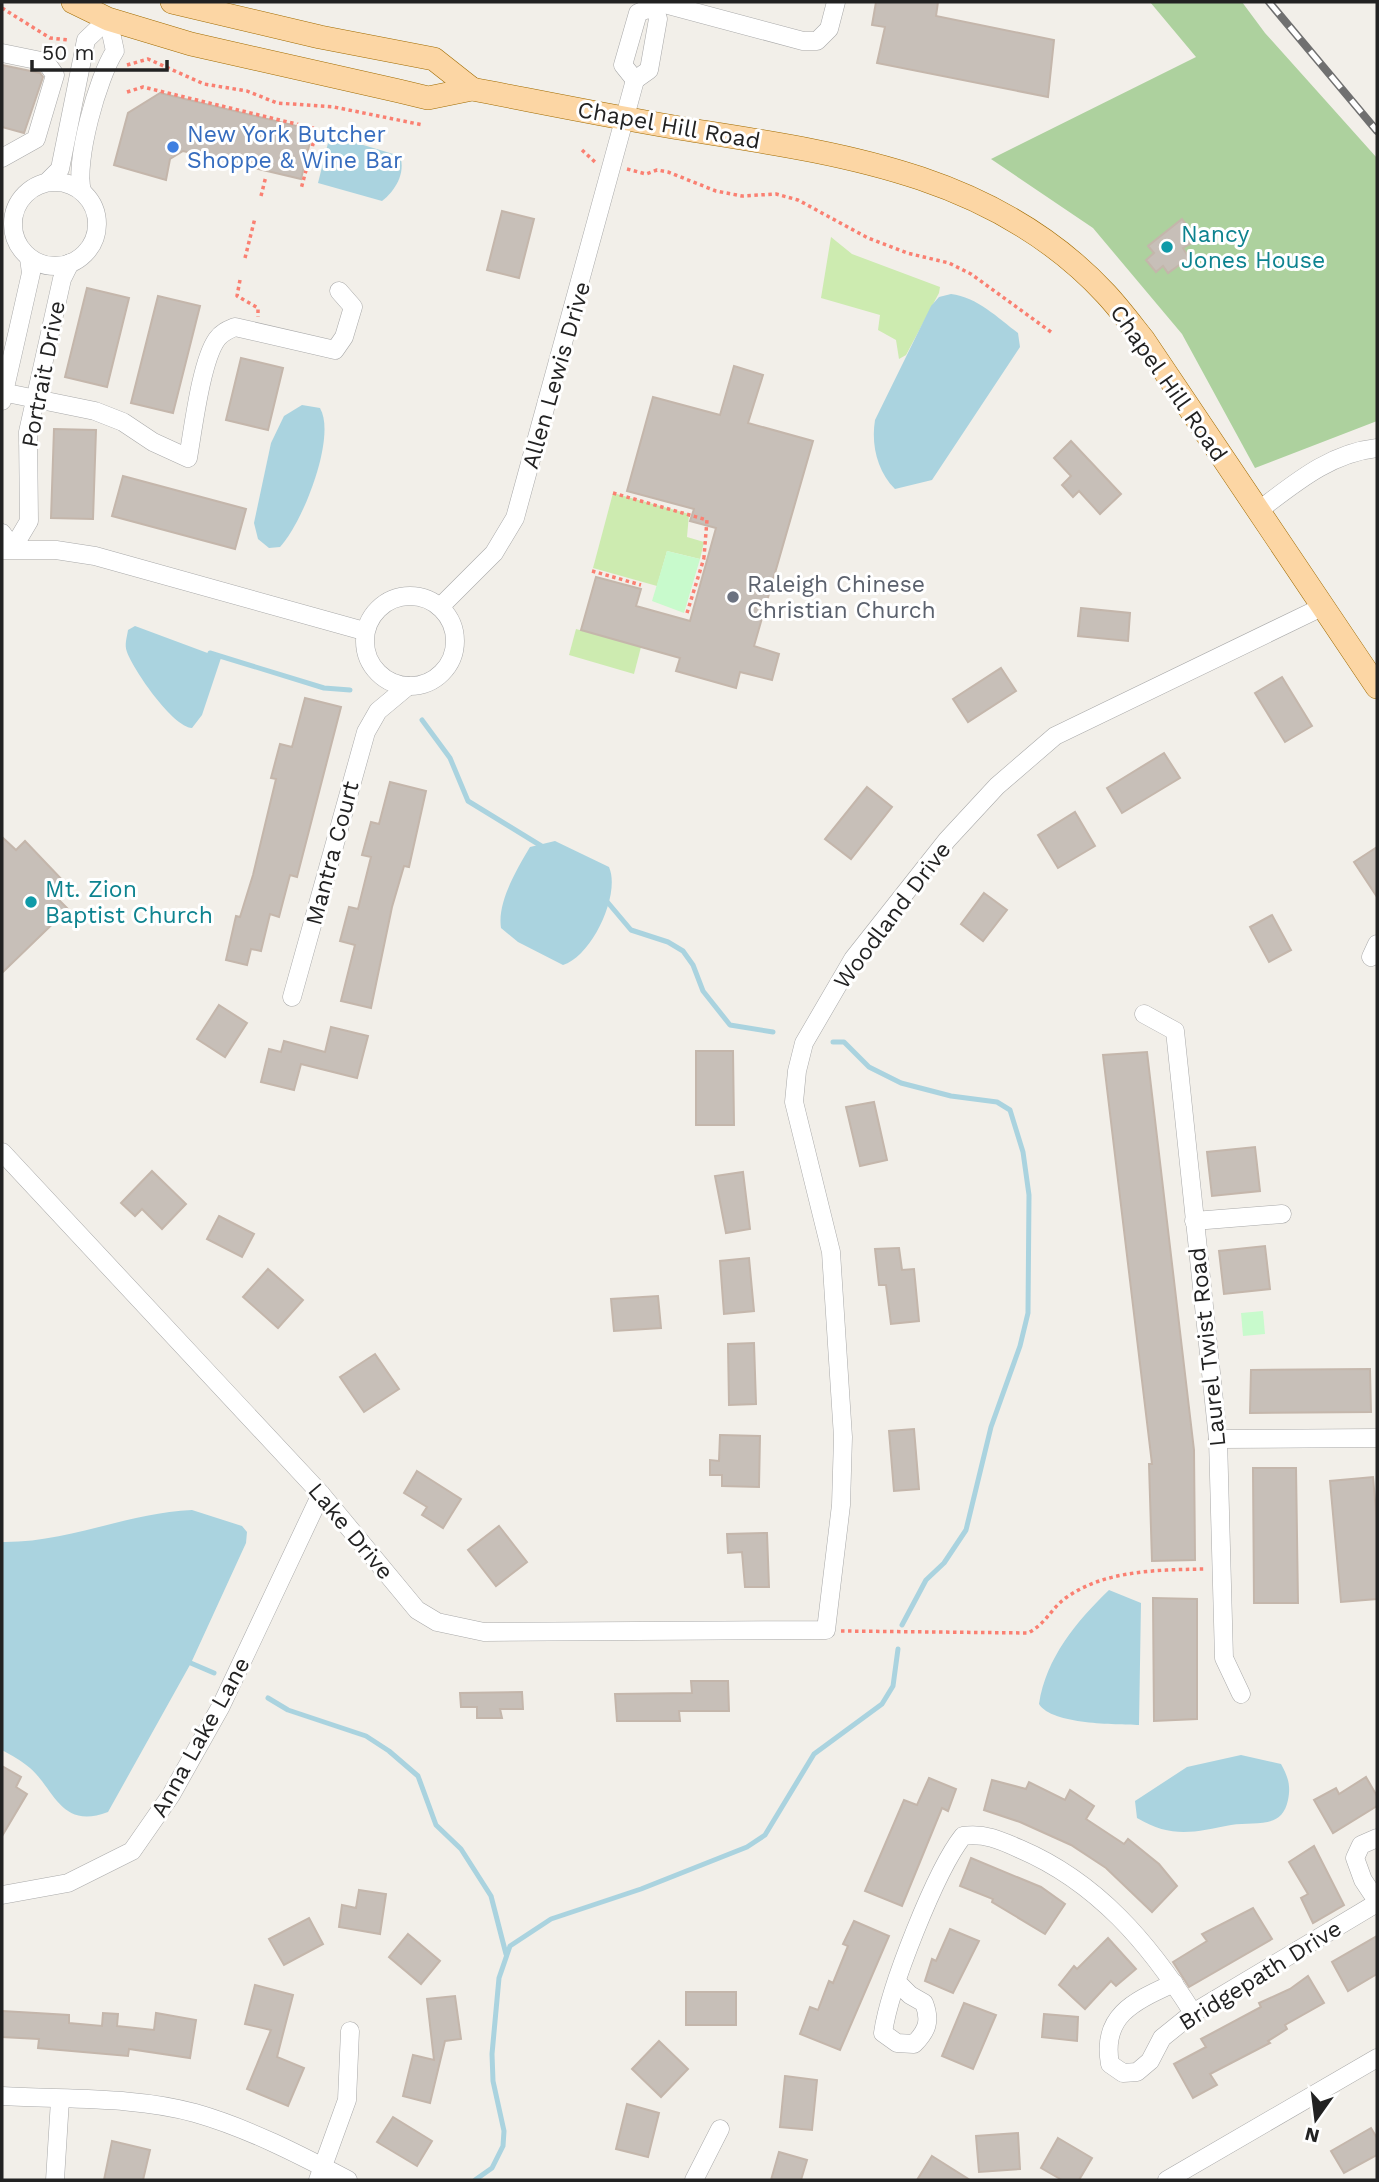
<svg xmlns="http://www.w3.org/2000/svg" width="1379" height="2182" viewBox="0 0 1379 2182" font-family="'Work Sans',sans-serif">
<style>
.grass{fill:#cdebb0}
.forest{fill:#add19e}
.park{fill:#c8facc}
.water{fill:#aad3df}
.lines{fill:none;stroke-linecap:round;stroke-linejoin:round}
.stream{stroke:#aad3df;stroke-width:5}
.building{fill:#c7bfb8;stroke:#c4b6ab;stroke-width:2}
.minor-casing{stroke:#a9a9a9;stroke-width:19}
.major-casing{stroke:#a06b00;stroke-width:24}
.path{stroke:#fa8072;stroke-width:3.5;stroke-dasharray:3.5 3.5;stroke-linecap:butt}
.minor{stroke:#fff;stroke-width:18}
.major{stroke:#fcd6a4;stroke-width:23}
.rail-casing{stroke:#707070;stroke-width:8}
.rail{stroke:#fff;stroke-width:5;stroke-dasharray:16;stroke-linecap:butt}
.shop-dot{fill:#3f7fe0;stroke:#fff;stroke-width:2.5}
.culture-dot{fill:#0f9aa8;stroke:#fff;stroke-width:2.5}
.worship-dot{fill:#6b7280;stroke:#fff;stroke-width:2.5}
.labels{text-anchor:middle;stroke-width:6;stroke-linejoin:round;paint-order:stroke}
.street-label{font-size:23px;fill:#222;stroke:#fff}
.shop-label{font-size:23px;fill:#366cbe;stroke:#fff;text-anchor:start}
.culture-label{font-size:23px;fill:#0d838f;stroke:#fff;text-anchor:start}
.worship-label{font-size:23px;fill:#5b616d;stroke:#fff;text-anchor:start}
</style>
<rect width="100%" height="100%" fill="#f2efe9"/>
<g class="grass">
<polygon points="831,237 852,254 940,287 939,293 906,355 899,359 896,340 878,330 880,315 821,298"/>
<polygon points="613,493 689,514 687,537 704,542 700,559 667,551 657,586 593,568"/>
<polygon points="576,629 641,647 634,674 569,655"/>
</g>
<polygon class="forest" points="1150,2 1242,2 1265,33 1377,158 1377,421 1255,468 1182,334 1093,228 991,159 1196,57"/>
<g class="park">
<polygon points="667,551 700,559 684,613 652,601"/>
<polygon points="1263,1311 1265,1334 1243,1336 1241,1313"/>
</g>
<g class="water">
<path d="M330,135L400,156C406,173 395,191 382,201L318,183Z"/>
<path d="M951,294C977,297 998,318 1018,333L1020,347L932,480L895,489C877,471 871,444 875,420L931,306L939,297Z"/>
<path d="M302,405L320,408C337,437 302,524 280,547L269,548L258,539L254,523L271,443L284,416Z"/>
<path d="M135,626L221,658L202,715L192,728C173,727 134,671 127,652C124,645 127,637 128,630Z"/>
<path d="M555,841L609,867C621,894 592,956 563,965L518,942L501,928C497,902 517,869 530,847Z"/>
<path d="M192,1510L242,1526L247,1532L246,1543L191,1663L108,1812C61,1830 55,1790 30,1768C22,1761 11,1755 2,1750V1542C67,1543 127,1513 192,1510Z"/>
<path d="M1109,1590L1141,1603L1139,1725C1116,1724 1052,1725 1039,1704C1046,1658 1076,1622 1109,1590Z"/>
<path d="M1241,1755L1281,1764C1288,1777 1291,1785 1288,1800C1282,1830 1255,1821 1231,1825C1195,1832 1172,1839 1137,1818L1135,1801L1187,1767Z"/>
</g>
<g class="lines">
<g class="stream">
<polyline points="210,653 324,688 350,690"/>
<polyline points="422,720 450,758 468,801 543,847"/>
<polyline points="604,898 631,930 668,942 683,951 693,965 703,991 730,1025 773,1032"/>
<polyline points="833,1042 844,1042 869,1067 901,1083 951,1096 997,1102 1010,1110 1023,1152 1029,1195 1028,1313 1020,1346 991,1427 966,1530 944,1563 926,1580 902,1625"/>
<polyline points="186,1661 214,1673"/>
<polyline points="268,1698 288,1710 366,1736 389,1751 418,1776 436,1825 461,1849 491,1896 506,1954"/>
<polyline points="475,2180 492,2168 503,2146 504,2131 493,2081 492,2054 499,1978 510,1946 551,1919 641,1889 747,1847 765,1835 814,1754 882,1704 893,1686 898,1649"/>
</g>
</g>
<g class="building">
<polygon points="876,2 938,2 936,16 1054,40 1048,97 877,63 885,27 872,25"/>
<polygon points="2,65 40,73 43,77 24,133 2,127"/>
<polygon points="160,93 313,130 301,179 183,151 170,159 166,180 114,165 128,113"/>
<polygon points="502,211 534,219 519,278 487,270"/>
<polygon points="1182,219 1197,240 1183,248 1189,258 1168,273 1163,266 1156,272 1146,260 1154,253 1148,246"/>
<polygon points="87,288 129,298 107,387 65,377"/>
<polygon points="158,296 200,306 173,413 131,403"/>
<polygon points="241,358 283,368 268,430 226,420"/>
<polygon points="734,366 763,375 748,423 813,441 754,646 779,654 772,680 740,672 736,688 676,671 680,658 581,630 596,577 641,589 636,606 690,621 716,528 690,521 694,509 627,491 653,397 720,415"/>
<polygon points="54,429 96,430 93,519 51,518"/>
<polygon points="1071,441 1121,494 1100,514 1079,491 1073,497 1062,485 1071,476 1054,458"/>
<polygon points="123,476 246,509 235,549 112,516"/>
<polygon points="1081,608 1130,613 1128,641 1078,636"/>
<polygon points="1001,668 1016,691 968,722 953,699"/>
<polygon points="1282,677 1312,726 1285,742 1255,693"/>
<polygon points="305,698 341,707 297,877 290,875 279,917 270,914 261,951 251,949 247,965 226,960 236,916 240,917 253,875 276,779 271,778 280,744 292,747"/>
<polygon points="1164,753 1180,778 1122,813 1107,788"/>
<polygon points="390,782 426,791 409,867 404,866 392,907 371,1008 341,1001 355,945 340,941 349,907 358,909 371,857 362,855 371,822 379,824"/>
<polygon points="867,787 892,807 851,859 825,839"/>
<polygon points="1075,812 1095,846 1058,868 1038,835"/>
<polygon points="2,837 16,850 25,841 66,884 54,895 68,909 2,973"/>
<polygon points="1377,847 1377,897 1354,862"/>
<polygon points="984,893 1007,910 983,941 961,924"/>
<polygon points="1272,915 1291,950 1269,962 1250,927"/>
<polygon points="219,1005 247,1023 225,1057 197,1039"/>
<polygon points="331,1027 368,1036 357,1078 301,1064 294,1090 261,1082 269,1049 281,1052 284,1041 325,1052"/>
<polygon points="696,1051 733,1051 734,1125 696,1125"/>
<polygon points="1147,1052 1194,1450 1195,1560 1152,1561 1149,1464 1152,1464 1103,1055"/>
<polygon points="874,1102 887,1160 860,1166 846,1107"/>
<polygon points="1255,1147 1260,1191 1212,1196 1207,1152"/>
<polygon points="152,1171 186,1204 162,1229 142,1209 135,1216 121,1203"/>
<polygon points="743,1172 750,1229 726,1233 715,1176"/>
<polygon points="219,1216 254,1234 242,1257 207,1239"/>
<polygon points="1265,1246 1270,1289 1224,1294 1219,1251"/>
<polygon points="899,1248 902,1270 914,1269 919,1321 891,1324 886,1285 879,1285 875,1249"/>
<polygon points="749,1258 754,1311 724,1314 720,1261"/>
<polygon points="268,1269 303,1300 278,1328 243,1297"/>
<polygon points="658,1296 661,1328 614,1331 611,1299"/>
<polygon points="754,1343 756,1404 729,1405 728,1344"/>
<polygon points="375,1354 399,1389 364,1412 340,1377"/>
<polygon points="1370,1369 1371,1412 1250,1413 1251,1370"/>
<polygon points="914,1429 919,1489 894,1491 889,1431"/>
<polygon points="720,1435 760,1436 759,1487 722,1486 722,1475 710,1475 710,1460 719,1461"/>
<polygon points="1253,1468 1296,1468 1298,1603 1254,1603"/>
<polygon points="417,1471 461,1499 443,1528 422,1515 427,1507 404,1493"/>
<polygon points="1373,1477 1377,1522 1377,1599 1341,1602 1330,1481"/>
<polygon points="499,1526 527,1562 496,1586 468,1550"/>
<polygon points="767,1533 769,1587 745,1587 742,1552 728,1553 727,1534"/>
<polygon points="1153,1598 1197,1599 1197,1719 1154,1721"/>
<polygon points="691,1681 728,1681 729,1711 679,1711 680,1721 617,1721 615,1694 692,1693"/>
<polygon points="522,1692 523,1709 500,1709 502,1718 477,1718 477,1707 461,1707 460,1693"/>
<polygon points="2,1766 21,1777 16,1787 27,1794 2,1836"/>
<polygon points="1366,1777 1377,1796 1377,1806 1333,1833 1314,1800 1336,1788 1339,1794"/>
<polygon points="929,1778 956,1789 948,1811 942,1808 902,1906 865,1891 904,1800 917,1805"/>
<polygon points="992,1780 1026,1789 1029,1782 1065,1800 1070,1790 1094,1806 1086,1819 1124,1844 1128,1839 1159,1864 1177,1886 1152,1912 1106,1868 1071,1845 1020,1822 984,1810"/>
<polygon points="1314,1846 1344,1905 1313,1923 1301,1898 1308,1894 1289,1862"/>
<polygon points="971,1858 1041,1887 1065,1904 1045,1934 992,1902 993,1899 960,1886"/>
<polygon points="359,1890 386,1894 380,1934 339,1927 342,1905 356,1908"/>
<polygon points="1253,1908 1272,1939 1189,1987 1173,1962 1207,1941 1202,1934"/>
<polygon points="309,1918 323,1944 284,1965 269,1939"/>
<polygon points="854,1921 889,1936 840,2050 800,2034 810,2007 818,2010 829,1981 833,1983 848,1946 843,1944"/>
<polygon points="950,1929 979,1941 953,1993 925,1981 932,1959 936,1961"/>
<polygon points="408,1934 440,1961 421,1984 389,1957"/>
<polygon points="1377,1936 1377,1974 1348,1991 1332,1962"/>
<polygon points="1108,1938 1136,1969 1116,1986 1111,1981 1085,2009 1059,1985 1074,1966 1077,1969"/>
<polygon points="1308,1976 1324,2003 1285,2025 1287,2029 1268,2041 1270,2043 1210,2074 1217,2085 1193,2098 1174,2064 1206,2047 1201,2039 1261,2007 1259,2003 1290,1989"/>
<polygon points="255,1985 293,1995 277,2057 304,2068 288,2106 247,2089 271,2030 245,2024"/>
<rect x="686" y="1992" width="50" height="33"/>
<polygon points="455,1996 461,2039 445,2041 430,2103 403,2096 413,2055 434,2060 427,1999"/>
<polygon points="964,2003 996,2015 973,2069 942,2056"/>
<polygon points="2,2011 69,2015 69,2023 102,2026 103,2013 118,2014 117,2026 154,2030 156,2013 196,2020 190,2058 129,2049 128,2056 38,2048 39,2039 2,2037"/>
<polygon points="1044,2014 1078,2017 1077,2041 1042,2037"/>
<polygon points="659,2041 688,2069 661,2097 632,2069"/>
<polygon points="785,2076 817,2080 812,2130 780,2127"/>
<polygon points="627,2104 659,2113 648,2157 616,2149"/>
<polygon points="393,2117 432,2141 417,2166 377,2142"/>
<polygon points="1371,2128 1377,2138 1377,2155 1344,2173 1331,2151"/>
<polygon points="1018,2133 1020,2169 979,2172 976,2136"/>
<polygon points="1058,2138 1092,2158 1079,2180 1062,2180 1041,2168"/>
<polygon points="112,2141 150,2150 143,2180 104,2180"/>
<polygon points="779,2152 807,2160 801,2180 771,2180"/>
<polygon points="932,2156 970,2180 917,2180"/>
</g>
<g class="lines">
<defs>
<g id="minor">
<polyline points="657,2 803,41 817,41 829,29 836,2"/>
<polyline points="2,53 46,62 55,75 36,139 2,158"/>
<polyline points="635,80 623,65 638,13 652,7"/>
<polyline points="635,80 649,70 658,19 653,2"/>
<polyline points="48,181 60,169 86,40 108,19"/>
<circle cx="55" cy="224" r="42"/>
<path d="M82,191C74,162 98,76 115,51L108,19"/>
<path d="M2,392L95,411L123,422L153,442L188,458C193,430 201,361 217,339C222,332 228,330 235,327L335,350L344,337L353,307L339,291"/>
<polyline points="2,401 31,273 29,258"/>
<path d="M1258,511C1295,483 1330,453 1377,448"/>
<polyline points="2,533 13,548 29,521 28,432 62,279 70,263"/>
<polyline points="2,550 56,550 95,556 364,631"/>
<circle cx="410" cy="641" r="45"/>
<polyline points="440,607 494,553 515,518 635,80"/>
<polyline points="1371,957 1377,944"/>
<polyline points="292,997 366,732 378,711 408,686"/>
<polyline points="1144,1014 1175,1031 1218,1439 1224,1658 1241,1694"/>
<polyline points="2,1152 321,1494 417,1610 437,1622 484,1632 826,1630 841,1505 843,1437 831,1252 794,1102 797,1071 804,1043 853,959 947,840 997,786 1055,736 1322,607"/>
<polyline points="1194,1221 1282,1214"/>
<polyline points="1218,1439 1377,1438"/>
<polyline points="1377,1838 1361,1845 1355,1858 1363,1880 1377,1901"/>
<polyline points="2,1895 68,1883 132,1851 171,1795 221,1706 321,1494"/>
<path d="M897,1982L910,1995L924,2003C931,2021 927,2031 914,2044L897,2043L883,2033C889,1989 936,1870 963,1836C985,1833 1000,1840 1020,1849C1097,1882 1149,1943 1193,2013"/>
<path d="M1174,1983C1135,2001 1101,2015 1110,2064L1123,2073L1137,2072L1150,2061L1162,2038L1193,2013L1377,1903"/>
<path d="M2,2096C65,2100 134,2096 195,2113C248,2128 300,2155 348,2180"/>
<polyline points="55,2180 60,2100"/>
<polyline points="318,2180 347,2100 350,2031"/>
<polyline points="694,2180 720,2129"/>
<polyline points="1167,2180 1377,2058"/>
</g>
<g id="major">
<path d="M73,2L108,19L191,44L399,91L428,98L472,89C545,103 618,118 691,130C843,154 996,175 1106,294C1119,308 1131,324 1143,339L1377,687"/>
<polyline points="172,2 320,37 434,59 472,89"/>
</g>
</defs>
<use href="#minor" class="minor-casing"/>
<use href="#major" class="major-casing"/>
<g class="path">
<polyline points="2,8 50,38 69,40"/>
<polyline points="127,65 148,59 204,84 247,91 277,103 334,107 423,125"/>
<polyline points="127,92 143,87 317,129 301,189"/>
<polyline points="582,150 595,162"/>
<polyline points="627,169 646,174 657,170 668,172 716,191 742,196 776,194 798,200 868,238 907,253 949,263 971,274 1051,332"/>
<polyline points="261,196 266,176"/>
<polyline points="245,258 255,218"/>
<polyline points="240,280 237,296 258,308 258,317"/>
<polyline points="613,493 707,520 704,557 708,558"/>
<polyline points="592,571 641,585"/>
<polyline points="687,613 704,558"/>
<path d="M841,1631L1028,1633C1047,1623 1051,1608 1067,1597C1106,1570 1157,1570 1204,1569"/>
</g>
<use href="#minor" class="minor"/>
<use href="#major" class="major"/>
<defs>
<polyline id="rail" points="1269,2 1377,131"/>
</defs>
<use href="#rail" class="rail-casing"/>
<use href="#rail" class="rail"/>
</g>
<circle class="shop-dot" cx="173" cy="147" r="7"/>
<g class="culture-dot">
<circle cx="1167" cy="247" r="7"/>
<circle cx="31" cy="902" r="7"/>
</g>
<circle class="worship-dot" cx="733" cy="597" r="7"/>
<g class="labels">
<g class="street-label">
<text transform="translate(669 125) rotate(10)" y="8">Chapel Hill Road</text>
<text transform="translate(43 374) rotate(-79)" y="8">Portrait Drive</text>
<text transform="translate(556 375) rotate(-74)" y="8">Allen Lewis Drive</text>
<text transform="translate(1169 383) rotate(55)" y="8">Chapel Hill Road</text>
<text transform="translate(332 853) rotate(-75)" y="8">Mantra Court</text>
<text transform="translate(892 915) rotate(-53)" y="8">Woodland Drive</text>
<text transform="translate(1207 1347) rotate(-96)" y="8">Laurel Twist Road</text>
<text transform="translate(351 1531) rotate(50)" y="8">Lake Drive</text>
<text transform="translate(200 1737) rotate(-61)" y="8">Anna Lake Lane</text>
<text transform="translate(1260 1975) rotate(-32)" y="8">Bridgepath Drive</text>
</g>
<g class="shop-label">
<text x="187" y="142">New York Butcher<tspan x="187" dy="26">Shoppe &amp; Wine Bar</tspan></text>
</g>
<g class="culture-label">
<text x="1181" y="242">Nancy<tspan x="1181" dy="26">Jones House</tspan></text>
<text x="45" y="897">Mt. Zion<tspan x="45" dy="26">Baptist Church</tspan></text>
</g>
<g class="worship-label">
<text x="747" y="592">Raleigh Chinese<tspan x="747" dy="26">Christian Church</tspan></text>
</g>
</g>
<rect width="1379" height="2182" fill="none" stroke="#222222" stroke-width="7"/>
<g transform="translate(1316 2119) rotate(194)" stroke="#ffffff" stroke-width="5" paint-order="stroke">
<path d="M0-5L12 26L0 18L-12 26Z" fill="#222222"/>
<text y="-10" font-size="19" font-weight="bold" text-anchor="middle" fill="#222222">N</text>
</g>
<path d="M32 60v10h135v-10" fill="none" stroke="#222222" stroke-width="3.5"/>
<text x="42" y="60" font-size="21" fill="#222222" stroke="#ffffff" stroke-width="5" paint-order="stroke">50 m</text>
</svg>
